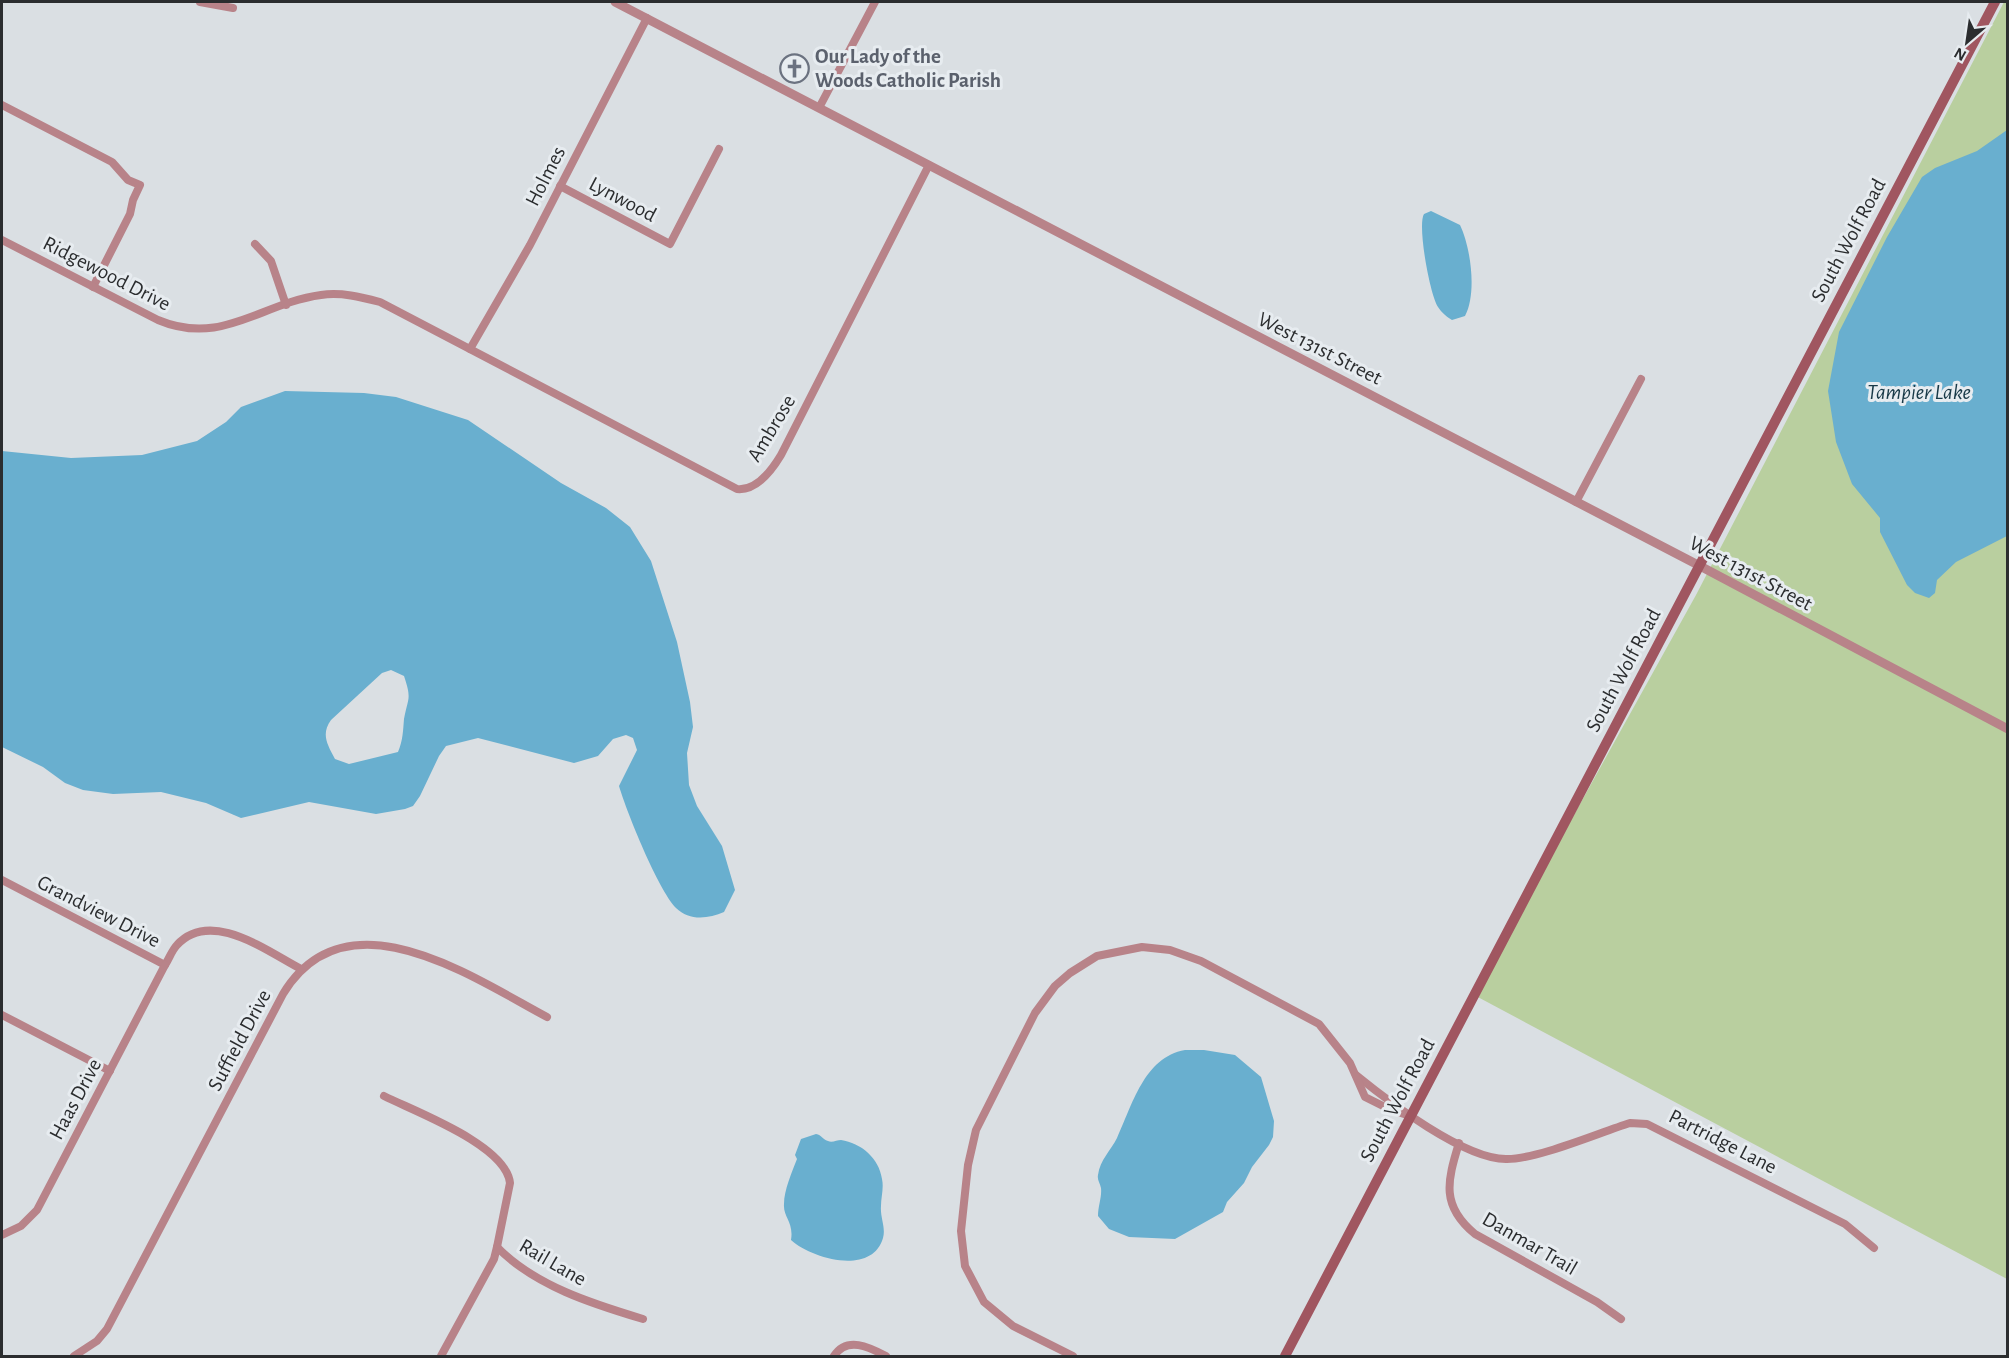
<svg xmlns="http://www.w3.org/2000/svg" width="2009" height="1358" viewBox="0 0 2009 1358" font-family="'Alegreya Sans',sans-serif">
<style>
.green{fill:#b9cf9f}
.water{fill:#69afcf;fill-rule:evenodd}
.lines{fill:none;stroke-linecap:round;stroke-linejoin:round}
.minor{stroke:#b88389;stroke-width:8}
.tertiary{stroke:#b88389;stroke-width:9}
.secondary{stroke:#a05660;stroke-width:10}
.labels{text-anchor:middle;stroke-width:6;stroke-linejoin:round;paint-order:stroke}
.worship-label{font-size:21px;font-weight:bold;fill:#5b616d;stroke:#e7ecf0;text-anchor:start}
.street-label{font-size:21px;fill:#2b2d2f;stroke:#e7ecf0}
.water-label{font-size:22px;font-style:italic;fill:#183947;stroke:#e7ecf0}
</style>
<rect width="100%" height="100%" fill="#dadfe3"/>
<polygon class="green" points="2004,2 2007,2 2007,1279 1474,995 1696,595"/>
<g class="water">
<polygon points="2007,130 2007,536 1956,562 1937,580 1935,593 1929,598 1915,593 1907,585 1880,532 1880,518 1852,484 1836,442 1828,391 1839,332 1887,237 1922,177 1935,168 1977,151"/>
<path d="M1431,211L1460,225C1471,248 1477,294 1465,316L1452,320C1447,317 1441,312 1438,307C1430,295 1417,225 1424,214Z"/>
<path d="M285,391L364,393L396,397L468,420L561,483L606,508L630,527L651,561L677,642L690,702L693,727L687,753L689,785L697,806L722,846L735,890L724,912C708,919 689,921 676,908C658,889 627,813 619,786L637,750L633,738L626,735L613,739L598,756L574,763L478,738L446,746L439,756L420,796L413,806L405,809L376,814L309,802L241,818L206,803L161,792L113,794L83,790L65,783L43,767L2,747V451L71,458L142,455L197,441L226,422L241,407ZM391,670L404,676C412,700 408,697 404,719C403,731 403,740 398,752L349,764L335,759C327,744 321,734 331,720L382,673Z"/>
<path d="M1185,1050H1204L1235,1055L1261,1077L1274,1121L1273,1137L1269,1145L1252,1167L1244,1183L1227,1202L1223,1212L1175,1239L1129,1237L1109,1229L1098,1216C1098,1206 1102,1197 1101,1188C1100,1183 1097,1180 1098,1175C1100,1160 1111,1150 1117,1138C1132,1106 1144,1057 1185,1050Z"/>
<path d="M816,1134C822,1135 822,1139 828,1141C832,1143 837,1140 841,1140C861,1143 879,1158 882,1179C884,1188 881,1197 881,1206C880,1218 886,1227 883,1238C872,1276 812,1259 791,1240C794,1222 783,1217 784,1204C784,1190 792,1172 797,1159L795,1155L801,1139Z"/>
</g>
<g class="lines">
<g class="minor">
<polyline points="200,2 233,8"/>
<polyline points="2,105 112,162 128,180 140,185 133,200 130,214 93,287"/>
<polyline points="820,106 875,2"/>
<polyline points="560,186 670,244 719,149"/>
<path d="M2,240L158,320C222,347 261,303 321,295C341,292 361,297 380,302L737,489C756,491 772,470 781,455L929,165"/>
<polyline points="255,244 271,261 286,305"/>
<polyline points="470,349 530,245 647,18"/>
<polyline points="1576,502 1641,379"/>
<path d="M2,880L165,965C169,959 172,950 177,945C211,908 268,952 301,969"/>
<polyline points="2,1015 110,1071"/>
<path d="M1356,1075C1388,1101 1465,1160 1507,1159C1538,1159 1598,1133 1630,1123L1647,1124L1845,1224L1874,1248"/>
<path d="M384,1096C416,1112 506,1145 510,1183L497,1247"/>
<path d="M1459,1143C1447,1182 1441,1206 1475,1234L1597,1302L1621,1319"/>
<polyline points="2,1235 21,1226 37,1210 165,965"/>
<path d="M74,1356L97,1341L107,1329L283,994C346,890 472,977 547,1017"/>
<path d="M441,1356L494,1259L497,1247C535,1286 593,1304 643,1319"/>
<path d="M834,1356C847,1336 869,1347 886,1356"/>
<polyline points="1073,1356 1013,1326 984,1302 965,1266 961,1231 968,1165 976,1130 1035,1013 1055,986 1070,973 1097,956 1142,947 1170,950 1201,961 1319,1024 1350,1063 1365,1097 1389,1109 1410,1116"/>
</g>
<polyline class="tertiary" points="615,2 1700,566 2008,729"/>
<polyline class="secondary" points="1285,1356 1995,2"/>
</g>
<defs>
<symbol id="church-ring" viewBox="-11 -11 22 22"><circle r="9.5" fill="#e7ecf0" stroke="#6b7280" stroke-width="1.5"/><path d="M-1.2-6h2.4v3.5h3.3v2.4h-3.3V6h-2.4V-.1h-3.3v-2.4h3.3Z" fill="#6b7280"/></symbol>
</defs>
<g fill-rule="evenodd">
<use href="#church-ring" x="778" y="52" width="33" height="33"/>
</g>
<g class="labels">
<g class="worship-label">
<text x="815" y="63">Our Lady of the<tspan x="815" dy="24">Woods Catholic Parish</tspan></text>
</g>
<g class="street-label">
<text transform="translate(545 176) rotate(-63)" y="7">Holmes</text>
<text transform="translate(623 199) rotate(28)" y="7">Lynwood</text>
<text transform="translate(1848 240) rotate(-62)" y="7">South Wolf Road</text>
<text transform="translate(107 273) rotate(27)" y="7">Ridgewood Drive</text>
<text transform="translate(1320 348) rotate(27)" y="7">West 131st Street</text>
<text transform="translate(771 428) rotate(-59)" y="7">Ambrose</text>
<text transform="translate(1751 573) rotate(28)" y="7">West 131st Street</text>
<text transform="translate(1623 670) rotate(-62)" y="7">South Wolf Road</text>
<text transform="translate(99 911) rotate(27)" y="7">Grandview Drive</text>
<text transform="translate(239 1040) rotate(-62)" y="7">Suffield Drive</text>
<text transform="translate(75 1099) rotate(-62)" y="7">Haas Drive</text>
<text transform="translate(1397 1100) rotate(-62)" y="7">South Wolf Road</text>
<text transform="translate(1723 1141) rotate(27)" y="7">Partridge Lane</text>
<text transform="translate(1530 1243) rotate(30)" y="7">Danmar Trail</text>
<text transform="translate(553 1262) rotate(30)" y="7">Rail Lane</text>
</g>
<g class="water-label">
<text x="1919" y="399">Tampier Lake</text>
</g>
</g>
<rect width="2009" height="1358" fill="none" stroke="#2b2d2f" stroke-width="6"/>
<g transform="translate(1967 42) rotate(209)" stroke="#e7ecf0" stroke-width="4.5" paint-order="stroke">
<path d="M0-4.5L10 22L0 15L-10 22Z" fill="#2b2d2f"/>
<text y="-9" font-size="16" font-weight="bold" text-anchor="middle" fill="#2b2d2f">N</text>
</g>
</svg>
